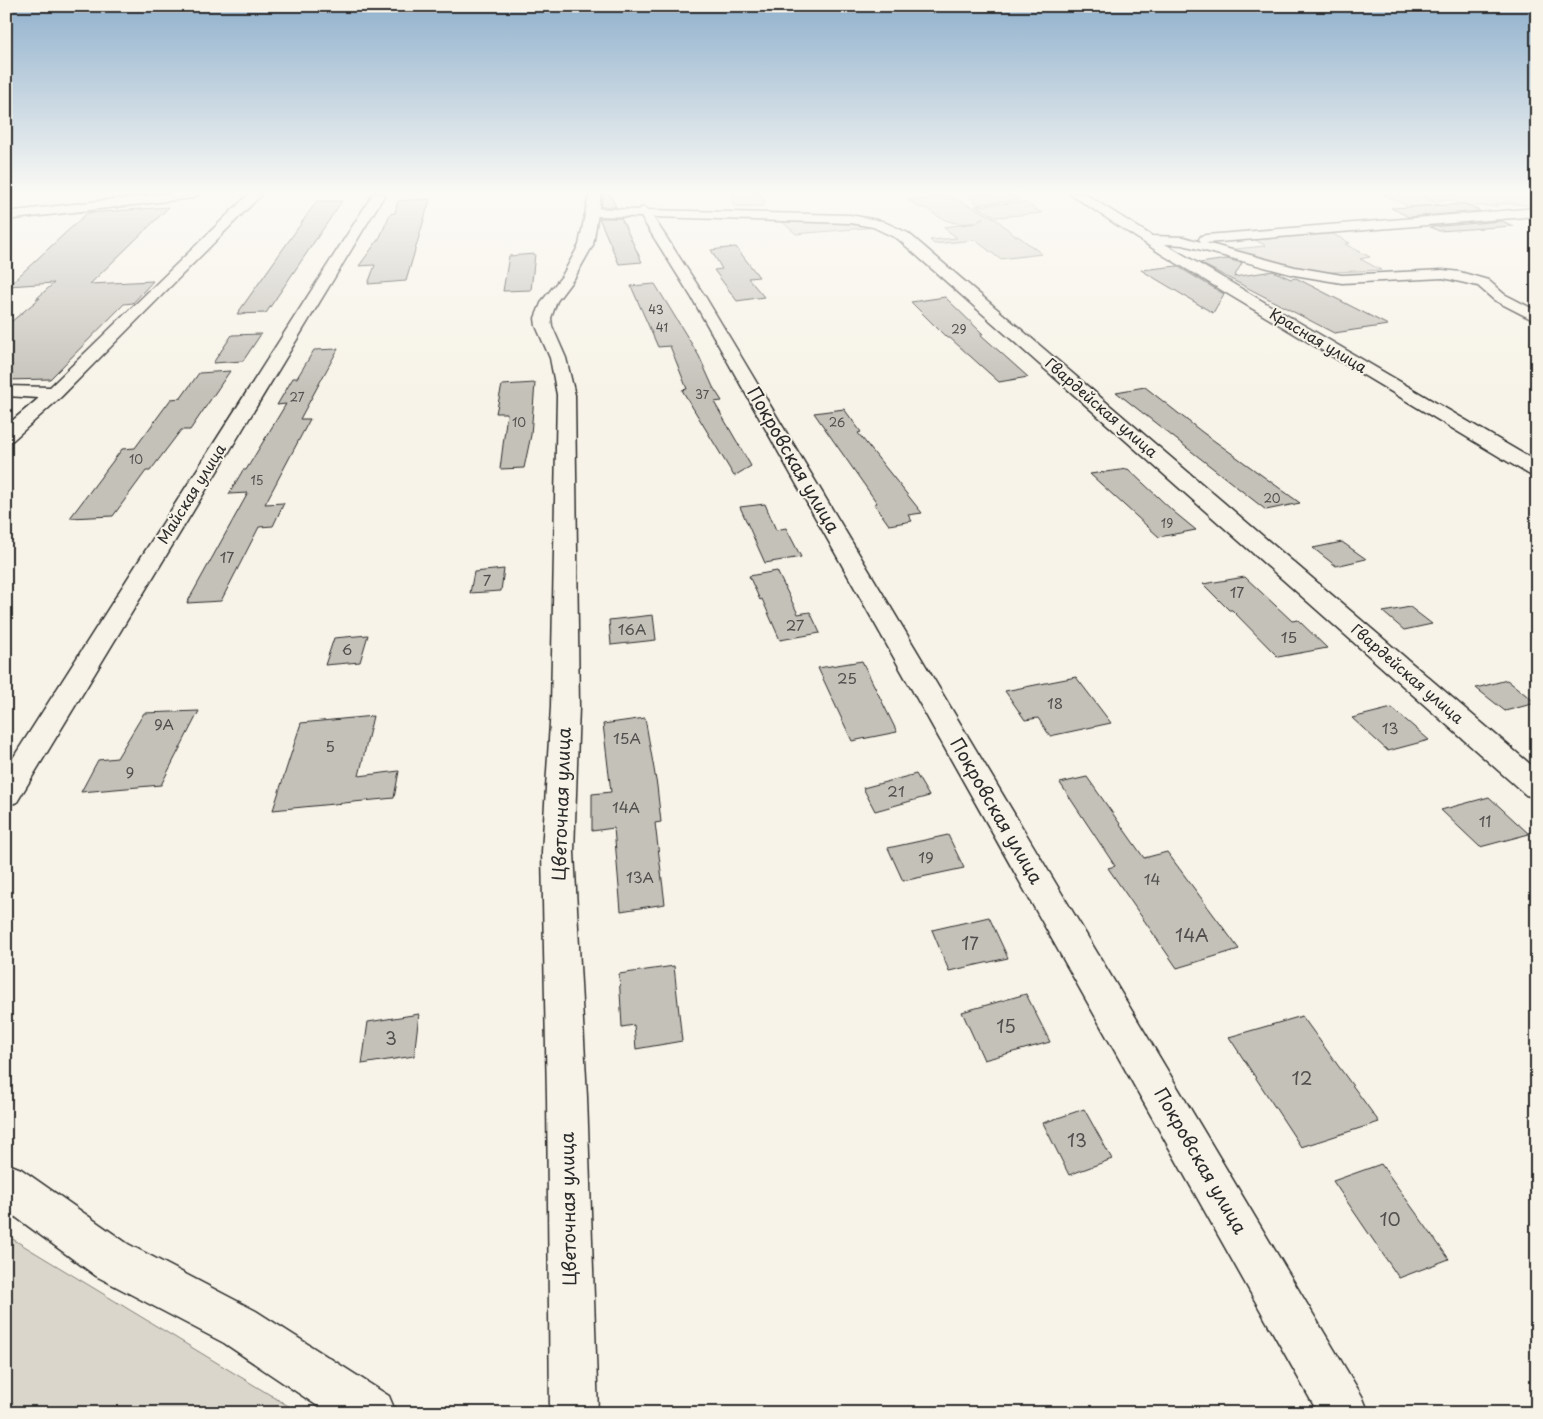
<svg xmlns="http://www.w3.org/2000/svg" width="1543" height="1419" viewBox="0 0 1543 1419" font-family="'Playpen Sans',sans-serif">
<style>
.green{fill:#dad6cc;stroke:#82807c}
.building{fill:#c4c1b9;stroke:#2b2b2b}
.lines{fill:none;stroke-linecap:round;stroke-linejoin:round}
.minor-casing{stroke:#2b2b2b;stroke-width:3}
.tertiary-casing{stroke:#2b2b2b;stroke-width:3}
.minor{fill:#f7f3e8;fill-rule:evenodd}
.tertiary{fill:#f7f3e8;fill-rule:evenodd}
.labels{text-anchor:middle;stroke-width:4;stroke-linejoin:round;paint-order:stroke}
.far-number-label{font-size:12px;fill:#51504e}
.far-street-label{font-size:15px;fill:#2b2b2b;stroke:#f7f3e8}
.number-label{font-size:15px;fill:#51504e}
.street-label{font-size:18px;fill:#2b2b2b;stroke:#f7f3e8}
.near-number-label{font-size:18px;fill:#51504e}
</style>
<rect width="100%" height="100%" fill="#f7f3e8"/>
<filter id="ink" filterUnits="userSpaceOnUse"><feTurbulence type="fractalNoise" baseFrequency=".02" numOctaves="2"/><feDisplacementMap in="SourceGraphic" scale="10" xChannelSelector="R" yChannelSelector="G"/><feConvolveMatrix kernelMatrix="1 2 1 2 8 2 1 2 1" color-interpolation-filters="sRGB"/></filter>
<g filter="url(#ink)">
<g class="green">
<polygon points="731,194 761,194 760,198 765,201 763,206 734,206"/>
<polygon points="965,194 1016,196 1020,200 978,204"/>
<path d="M1383,194H1526L1537,199V205C1522,205 1509,203 1495,204L1498,206H1471L1444,199L1446,200L1433,201L1421,195L1440,205L1410,207Z"/>
<path d="M949,196L995,218L1015,236H1018L1042,254L1000,259L975,240L934,244L930,240L957,238L943,227L977,223L984,217C981,218 978,221 974,222C956,227 940,219 926,208H920L909,200Z"/>
<polygon points="1024,202 1042,213 997,217 975,206"/>
<polygon points="778,218 838,221 877,227 796,234"/>
<polygon points="1327,231 1350,243 1345,244 1370,257 1360,259 1381,270 1333,272 1328,274 1224,250 1266,246 1252,238"/>
<polygon points="6,1235 300,1413 6,1413"/>
</g>
<g class="building">
<polygon points="603,194 610,194 616,207 601,207"/>
<polygon points="430,199 406,281 368,284 375,265 359,266 380,237 390,214 395,213 398,201"/>
<polygon points="317,201 342,201 266,313 237,314"/>
<polygon points="1465,204 1480,211 1409,217 1391,208"/>
<polygon points="169,207 90,284 153,281 133,303 124,304 50,379 6,380 6,326 40,298 36,299 54,283 8,286 87,213"/>
<polygon points="599,218 621,218 642,262 619,264"/>
<polygon points="1502,221 1513,226 1439,231 1430,227"/>
<polygon points="736,247 759,277 748,278 764,297 737,301 714,270 722,269 711,250"/>
<polygon points="535,254 531,290 503,291 509,256"/>
<polygon points="1227,259 1242,263 1234,277 1273,271 1291,279 1296,278 1388,325 1334,333 1200,263"/>
<polygon points="1177,266 1224,294 1213,313 1141,270"/>
<polygon points="655,284 699,356 713,387 722,401 714,402 751,466 734,476 682,390 687,389 670,346 658,347 631,286"/>
<polygon points="945,297 983,334 980,334 1028,377 999,382 950,338 947,338 911,302"/>
<polygon points="261,334 243,361 213,363 232,335"/>
<polygon points="338,349 300,419 310,419 265,504 284,503 273,526 259,527 221,601 187,603 248,493 229,494 243,470 246,470 286,404 277,405 293,378 297,378 314,350"/>
<polygon points="230,371 190,430 181,430 150,471 146,471 113,516 70,518 122,449 135,448 171,399 181,398 199,373"/>
<polygon points="535,383 531,435 524,468 500,469 507,413 496,413 502,385"/>
<polygon points="1145,387 1202,432 1300,503 1266,510 1116,392"/>
<polygon points="844,409 861,432 858,433 922,513 908,515 912,521 889,525 874,504 877,503 814,413"/>
<polygon points="1128,469 1174,512 1196,530 1159,537 1090,474"/>
<polygon points="765,504 776,530 786,528 801,557 765,563 740,507"/>
<polygon points="1342,542 1366,559 1336,566 1313,548"/>
<polygon points="504,569 501,591 470,593 474,572"/>
<polygon points="777,571 798,614 810,612 820,633 780,640 762,599 760,600 749,576"/>
<polygon points="1245,577 1292,621 1298,620 1327,648 1278,657 1232,610 1229,610 1203,584"/>
<polygon points="1410,607 1432,624 1404,630 1383,612"/>
<polygon points="653,615 656,640 611,645 609,620"/>
<polygon points="368,635 360,662 325,665 334,638"/>
<polygon points="862,661 897,732 852,741 818,668"/>
<polygon points="1076,677 1111,723 1050,736 1038,718 1025,720 1005,691"/>
<polygon points="1507,680 1536,703 1505,711 1476,688"/>
<polygon points="1392,708 1429,740 1388,751 1352,718"/>
<polygon points="199,711 161,785 81,792 98,760 117,758 144,713"/>
<polygon points="373,716 359,776 399,771 394,798 273,810 301,723"/>
<polygon points="645,718 657,786 661,822 655,823 665,904 621,911 614,828 592,831 592,794 611,792 603,724"/>
<polygon points="916,774 929,796 875,811 863,788"/>
<polygon points="1087,777 1144,858 1167,852 1239,949 1177,968 1108,868 1115,866 1060,783"/>
<polygon points="1489,797 1529,834 1480,847 1441,810"/>
<polygon points="948,835 964,868 903,881 888,848"/>
<polygon points="989,917 1008,958 949,971 932,930"/>
<polygon points="674,966 682,1041 636,1049 634,1025 622,1027 619,974"/>
<polygon points="1026,994 1050,1042 984,1060 962,1012"/>
<polygon points="419,1014 414,1056 362,1064 368,1022"/>
<polygon points="1302,1016 1379,1122 1301,1147 1229,1037"/>
<polygon points="1084,1109 1112,1159 1069,1175 1043,1123"/>
<polygon points="1381,1164 1449,1259 1399,1278 1333,1181"/>
</g>
<g class="lines">
<defs>
<g id="minor">
<polygon points="159,194 199,194 193,198 6,220 6,212"/>
<polygon points="249,194 262,194 61,397 13,440 6,442 6,426 39,398 6,396 6,386 50,387"/>
<polygon points="373,194 385,194 17,802 6,806 6,769"/>
<polygon points="1070,194 1085,194 1152,236 1184,237 1201,242 1199,239 1201,236 1206,235 1537,208 1537,216 1206,243 1295,267 1342,275 1443,270 1460,272 1488,280 1504,294 1537,311 1537,322 1494,300 1478,286 1443,278 1342,283 1294,275 1183,245 1165,244 1537,462 1537,477 1530,475 1163,255"/>
<polygon points="643,207 648,210 850,215 882,221 908,233 1537,770 1537,798 1526,795 898,239 873,227 850,223 653,217 706,298 1362,1396 1369,1413 1318,1413 692,298 641,217 592,216 586,212 592,208 638,210"/>
<polygon points="6,1163 21,1169 128,1244 256,1311 389,1396 396,1413 328,1413 224,1343 96,1276 6,1210"/>
</g>
<polygon id="tertiary" points="589,194 601,194 593,245 575,277 557,301 551,318 552,326 566,358 575,395 579,707 574,852 587,1097 598,1413 550,1413 547,1097 542,852 551,707 557,395 550,358 536,326 535,318 542,301 562,276 579,245"/>
</defs>
<use href="#minor" class="minor-casing"/>
<use href="#tertiary" class="tertiary-casing"/>
<use href="#minor" class="minor"/>
<use href="#tertiary" class="tertiary"/>
</g>
</g>
<linearGradient id="sky" x2="0" y2="1"><stop stop-color="#91b1cd"/><stop offset="0.49" stop-color="#fbfaf5"/><stop offset="1" stop-color="#fbfaf5" stop-opacity="0"/></linearGradient>
<rect width="1543" height="393" fill="url(#sky)"/>
<g class="labels">
<g class="far-number-label">
<text x="656" y="314">43</text>
<text x="662" y="332">41</text>
<text x="959" y="334">29</text>
<text x="702" y="399">37</text>
<text x="297" y="402">27</text>
<text x="519" y="427">10</text>
<text x="837" y="427">26</text>
<text x="136" y="464">10</text>
<text x="257" y="485">15</text>
<text x="1272" y="503">20</text>
<text x="1167" y="528">19</text>
</g>
<g class="far-street-label">
<text transform="translate(1318 341) rotate(31)" y="5">Красная улица</text>
<text transform="translate(1101 408) rotate(41)" y="5">Гвардейская улица</text>
<text transform="translate(192 494) rotate(-58)" y="5">Майская улица</text>
<text transform="translate(1407 674) rotate(41)" y="5">Гвардейская улица</text>
</g>
<g class="number-label">
<text x="227" y="563">17</text>
<text x="487" y="586">7</text>
<text x="1237" y="598">17</text>
<text x="795" y="631">27</text>
<text x="632" y="635">16А</text>
<text x="1289" y="643">15</text>
<text x="347" y="655">6</text>
<text x="847" y="684">25</text>
<text x="1055" y="709">18</text>
<text x="164" y="730">9А</text>
<text x="1390" y="734">13</text>
<text x="627" y="744">15А</text>
<text x="330" y="752">5</text>
<text x="130" y="778">9</text>
<text x="896" y="797">21</text>
<text x="626" y="813">14А</text>
<text x="1485" y="827">11</text>
<text x="926" y="863">19</text>
<text x="640" y="883">13А</text>
<text x="1152" y="885">14</text>
</g>
<g class="street-label">
<text transform="translate(793 460) rotate(60)" y="6">Покровская улица</text>
<text transform="translate(562 804) rotate(-88)" y="6">Цветочная улица</text>
<text transform="translate(996 811) rotate(60)" y="6">Покровская улица</text>
<text transform="translate(1200 1161) rotate(60)" y="6">Покровская улица</text>
<text transform="translate(569 1209) rotate(-91)" y="6">Цветочная улица</text>
</g>
<g class="near-number-label">
<text x="1192" y="942">14А</text>
<text x="970" y="950">17</text>
<text x="1006" y="1033">15</text>
<text x="391" y="1045">3</text>
<text x="1302" y="1085">12</text>
<text x="1077" y="1147">13</text>
<text x="1390" y="1226">10</text>
</g>
</g>
<rect width="1543" height="1419" fill="none" stroke="#f7f3e8" stroke-width="25"/>
<rect x="12" y="12" width="1518" height="1394" fill="none" stroke="#2b2b2b" stroke-width="2" filter="url(#ink)"/>
</svg>
